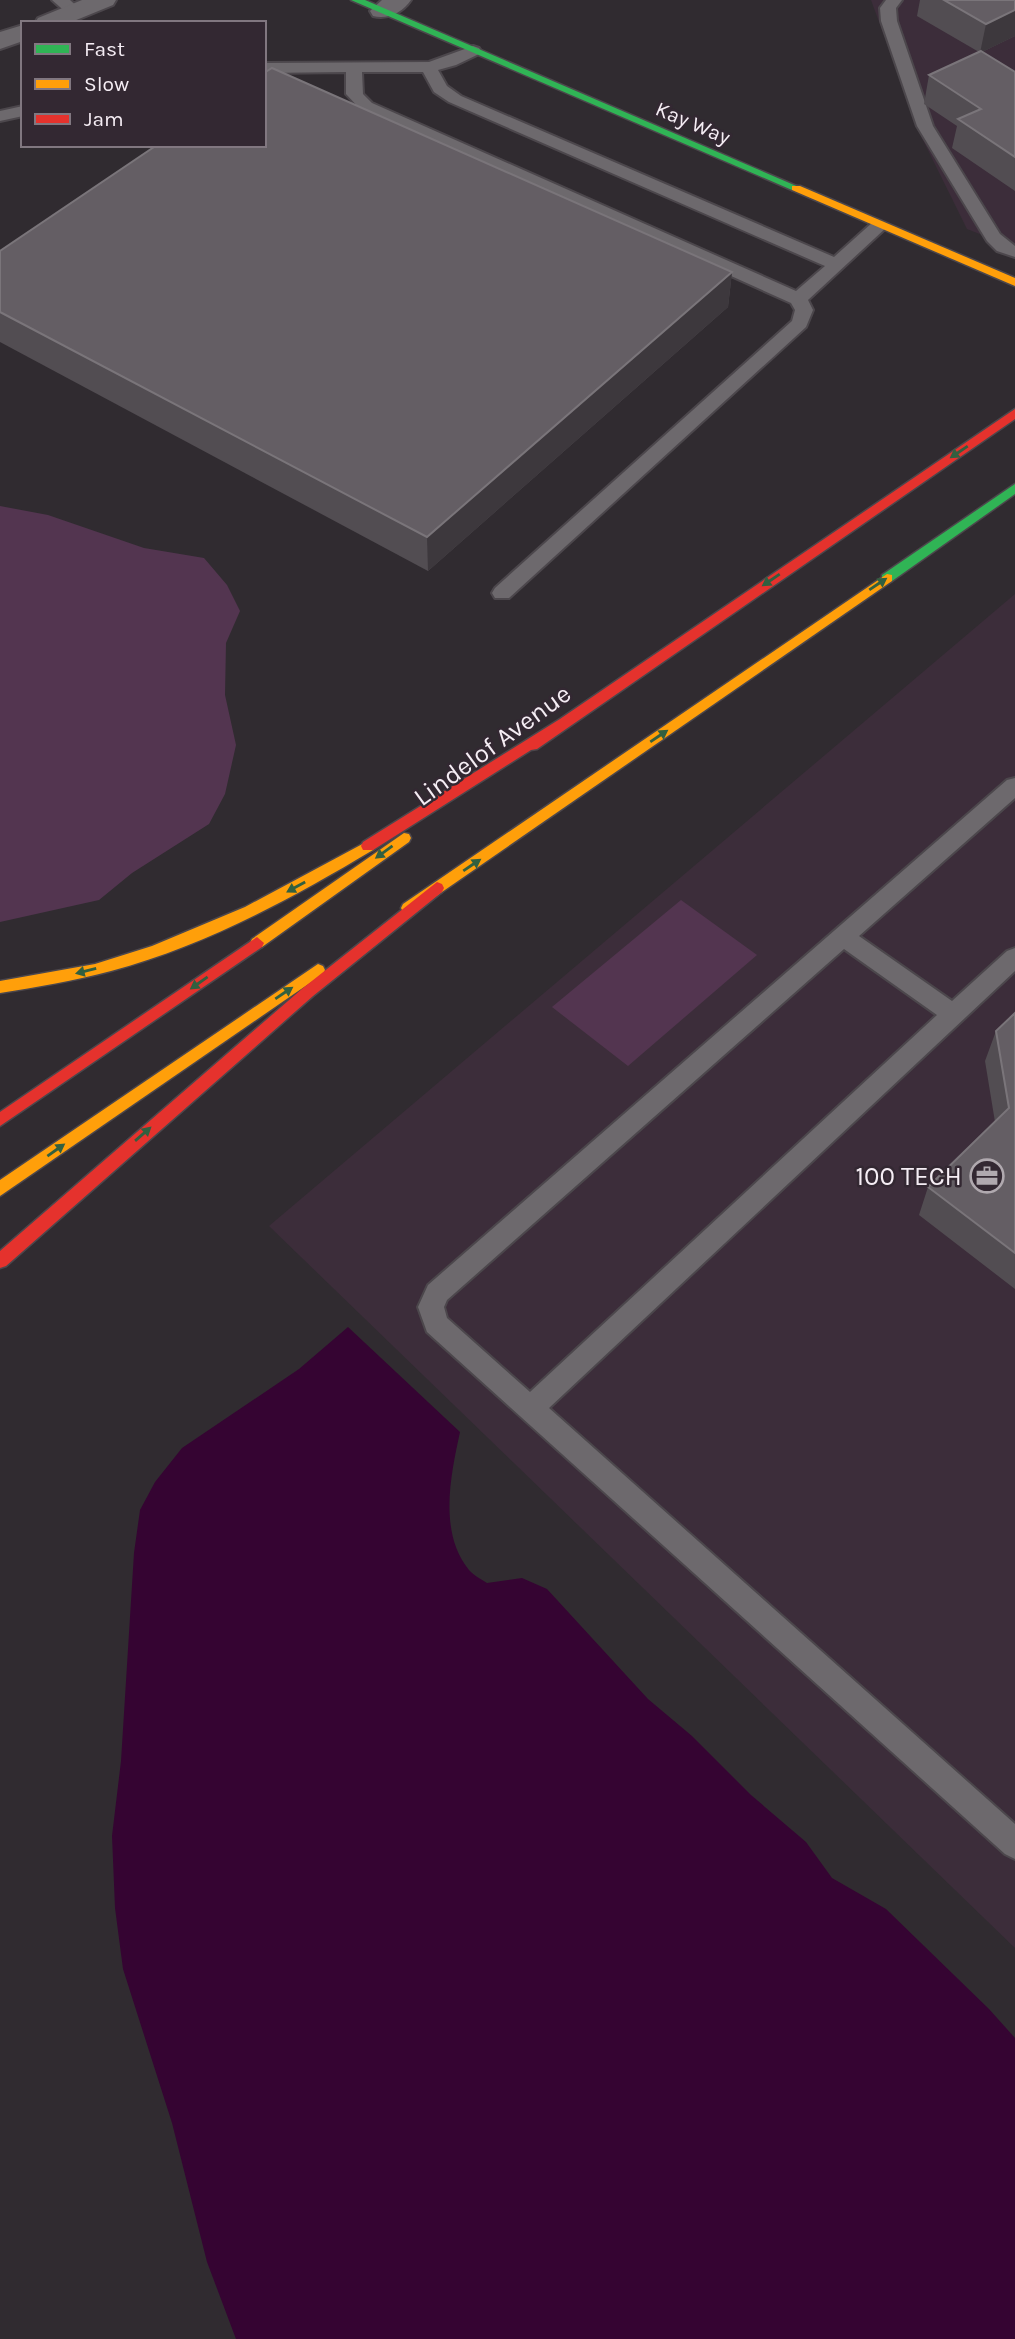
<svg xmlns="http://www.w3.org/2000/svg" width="1015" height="2339" viewBox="0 0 1015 2339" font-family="Karla,sans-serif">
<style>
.built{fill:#3c2d3a}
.green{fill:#533550}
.water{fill:#350432}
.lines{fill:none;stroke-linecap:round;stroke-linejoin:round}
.lane-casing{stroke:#4c474c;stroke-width:4}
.street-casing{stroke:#4c474c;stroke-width:4}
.fast-casing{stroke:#4c474c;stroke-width:3}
.slow-casing{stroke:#4c474c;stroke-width:3}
.jam-casing{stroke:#4c474c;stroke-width:3}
.lane{fill:#6d696d;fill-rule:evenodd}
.street{fill:#6d696d;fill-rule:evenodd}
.fast{fill:#30b455;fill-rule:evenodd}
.slow{fill:#ff9f0a;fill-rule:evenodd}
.jam{fill:#e5322d;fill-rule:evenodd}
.wall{fill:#524d52}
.shaded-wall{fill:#3d383d}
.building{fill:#645e64;stroke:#7a757a;stroke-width:2}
.oneway{fill:#326040}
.labels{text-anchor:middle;stroke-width:5;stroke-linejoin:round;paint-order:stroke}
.far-street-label{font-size:21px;fill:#f5edf4;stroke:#332832}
.street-label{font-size:26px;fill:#f5edf4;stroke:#332832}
.poi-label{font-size:26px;fill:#f5edf4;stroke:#332832;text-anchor:end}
</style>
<rect width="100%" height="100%" fill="#302b30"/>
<g class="built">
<polygon points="871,0 1015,0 1015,248 967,229 922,138"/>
<polygon points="1015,594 1015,1948 269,1226"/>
</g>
<g class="green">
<polygon points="0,506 48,515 144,548 204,558 227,585 240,611 226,643 225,695 236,745 225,794 209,824 132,873 99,900 0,922"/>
<polygon points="681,900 757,955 628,1066 552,1007"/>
</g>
<path class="water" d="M348,1327L460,1432C451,1474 438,1532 469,1570C473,1575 481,1579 487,1583L522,1578L547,1589L648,1699L692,1736L751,1795L806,1842L832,1878L886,1909L989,2009L1015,2038V2339H236L207,2262L172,2123L123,1969L115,1908L112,1836L121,1761L134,1553L140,1510L155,1482L182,1448L299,1369Z"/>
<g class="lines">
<defs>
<g id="lane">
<polygon points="52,0 70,0 83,12 75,17 69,15"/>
<polygon points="886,0 902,0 896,8 897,21 933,126 1000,234 1015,246 1015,257 997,251 987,241 917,126 881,21 880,8"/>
<path d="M473,46L479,48L481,51L479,54L456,65L438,70L447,86L461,96L834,257L873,222L879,221L888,226L808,300L813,310L806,327L509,598H495L492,593L495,588L792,321L795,310L791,303L360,109L346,94V72L264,73V63L429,62ZM362,72H423L434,92L449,102L825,266L796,291L372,103L363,94Z"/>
<polygon points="23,106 23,116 0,121 0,111"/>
<path d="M1015,778V798L859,936L952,1001L1007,951L1015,948V971L549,1408L1015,1824V1859L1005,1854L427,1332L418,1307L428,1285L1007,780ZM844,949L937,1015L530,1392L447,1318L444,1307L447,1300Z"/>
</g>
<g id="street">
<polygon points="82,0 116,0 113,5 69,23 35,23 38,18"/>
<path d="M382,0H411C403,12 388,20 373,16L370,11Z"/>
<polygon points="23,25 23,41 0,49 0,32"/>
</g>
<g id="fast">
<polygon points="351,0 365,0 801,188 792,190"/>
<polygon points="1015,484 1015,494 892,581 882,581 882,575"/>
</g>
<g id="slow">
<polygon points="792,186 800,186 1015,278 1015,286 792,190"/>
<polygon points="887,574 892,575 892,581 413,912 403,912 401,908 403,904"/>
<polygon points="404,833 409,834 411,838 409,842 262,947 252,947 250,943 252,939"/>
<path d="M368,841L375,846L373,850C291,899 204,946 111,971C74,981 37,987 0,993V981L95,964L152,946L245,907Z"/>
<polygon points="318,964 323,966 325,970 323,974 0,1196 0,1180"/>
</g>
<g id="jam">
<polygon points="1015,409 1015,419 537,749 531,750 373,850 363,850 361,846 363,842 560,719"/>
<polygon points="437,882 442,884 444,888 442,892 313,996 6,1266 0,1268 0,1251 303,988"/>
<polygon points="257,937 264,943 262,947 0,1126 0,1112"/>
</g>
</defs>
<use href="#lane" class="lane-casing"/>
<use href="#street" class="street-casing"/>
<use href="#fast" class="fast-casing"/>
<use href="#slow" class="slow-casing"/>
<use href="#jam" class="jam-casing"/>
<use href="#lane" class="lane"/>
<use href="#street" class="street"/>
<use href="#fast" class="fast"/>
<use href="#slow" class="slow"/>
<use href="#jam" class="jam"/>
</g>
<g class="wall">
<polygon points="920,0 1015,0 1015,36 982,52 1015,72 1015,191 952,148 957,126 924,104 929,75 979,52 917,16"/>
<polygon points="0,251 732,272 728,307 428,571 0,342"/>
<polygon points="1015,1013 1015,1289 919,1215 928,1187 995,1122 985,1061 996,1031"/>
</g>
<g class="shaded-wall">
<polygon points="1015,10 1015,36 980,53 986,24"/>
<polygon points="732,272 728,307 428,571 427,537"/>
</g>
<g class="building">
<polygon points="944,0 1015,0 1015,10 986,24"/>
<polygon points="981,51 1015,72 1015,157 958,119 981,109 929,75"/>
<polygon points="272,68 732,272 427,537 0,312 0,251 157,145 264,145 264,73"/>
<polygon points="1015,1013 1015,1253 928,1187 1009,1108 996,1031"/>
</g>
<defs><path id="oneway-solid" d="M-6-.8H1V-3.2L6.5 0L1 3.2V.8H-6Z" transform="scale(1.75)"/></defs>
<g class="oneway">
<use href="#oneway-solid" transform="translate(959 452) rotate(146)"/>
<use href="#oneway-solid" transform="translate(771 580) rotate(146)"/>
<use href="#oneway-solid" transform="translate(878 584) rotate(-34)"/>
<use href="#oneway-solid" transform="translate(659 736) rotate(-34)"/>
<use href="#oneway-solid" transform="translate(384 852) rotate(144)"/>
<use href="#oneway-solid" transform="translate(472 865) rotate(-34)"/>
<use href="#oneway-solid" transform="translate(296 887) rotate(151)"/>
<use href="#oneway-solid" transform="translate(86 971) rotate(166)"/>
<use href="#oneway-solid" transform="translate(199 983) rotate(145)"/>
<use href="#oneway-solid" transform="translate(284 993) rotate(-34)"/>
<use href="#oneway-solid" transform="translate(143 1134) rotate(-41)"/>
<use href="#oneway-solid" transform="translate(56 1150) rotate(-35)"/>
</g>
<defs>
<symbol id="office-ring" viewBox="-11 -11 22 22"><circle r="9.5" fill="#332832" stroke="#b0a9af" stroke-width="1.5"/><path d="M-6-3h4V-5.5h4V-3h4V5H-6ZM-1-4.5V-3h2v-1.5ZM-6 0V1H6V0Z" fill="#b0a9af"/></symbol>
</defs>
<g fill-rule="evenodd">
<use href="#office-ring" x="968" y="1157" width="38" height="38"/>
</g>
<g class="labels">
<g class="far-street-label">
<text transform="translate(693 123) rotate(23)" y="7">Kay Way</text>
</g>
<g class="street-label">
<text transform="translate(492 745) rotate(-36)" y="9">Lindelof Avenue</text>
</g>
<g class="poi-label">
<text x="962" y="1185">100 TECH</text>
</g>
</g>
<rect x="21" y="21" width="245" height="126" fill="#332832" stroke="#817780" stroke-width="2"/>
<rect x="35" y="44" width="35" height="10" fill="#30b455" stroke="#817780" stroke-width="2"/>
<text x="84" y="56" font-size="21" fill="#f5edf4">Fast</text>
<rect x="35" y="79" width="35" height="10" fill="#ff9f0a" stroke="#817780" stroke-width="2"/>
<text x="84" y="91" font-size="21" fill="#f5edf4">Slow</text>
<rect x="35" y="114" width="35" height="10" fill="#e5322d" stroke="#817780" stroke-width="2"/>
<text x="84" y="126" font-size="21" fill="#f5edf4">Jam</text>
</svg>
